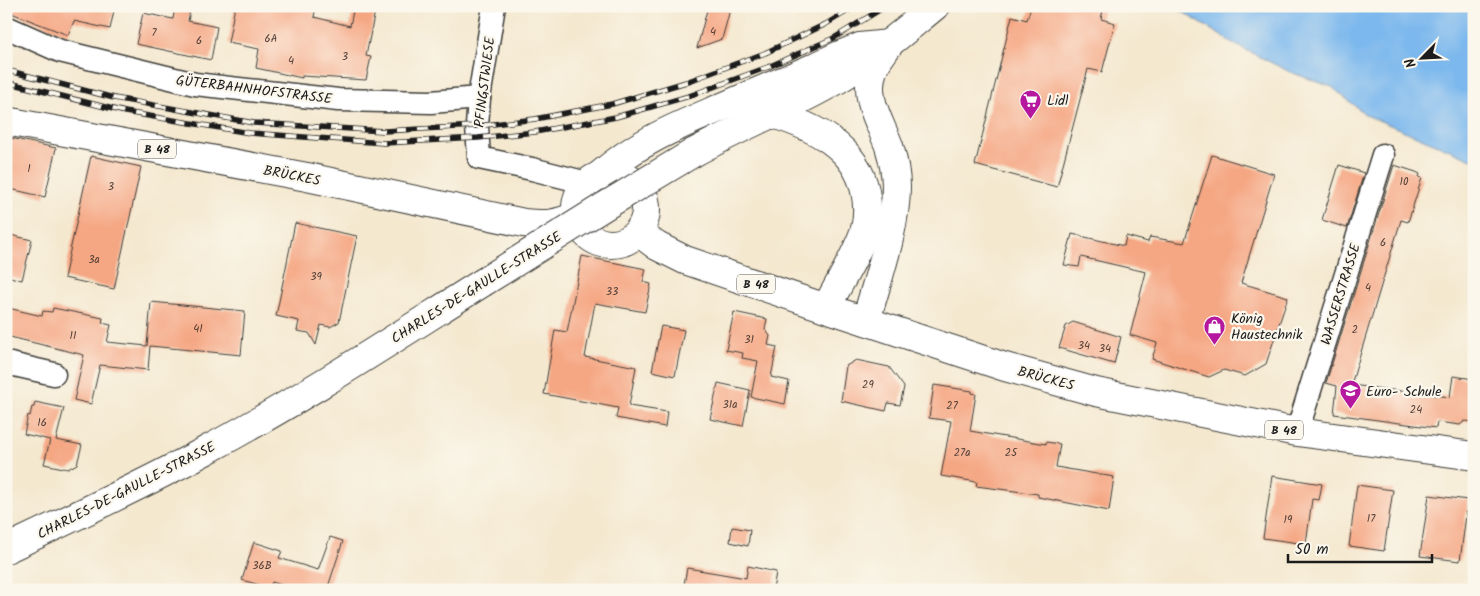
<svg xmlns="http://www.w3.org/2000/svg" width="1480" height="596" viewBox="0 0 1480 596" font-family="Kalam,sans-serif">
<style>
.water{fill:#7bb8ed;stroke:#4c6a84}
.building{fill:#f5a682}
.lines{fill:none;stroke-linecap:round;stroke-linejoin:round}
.street-casing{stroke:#3c3b37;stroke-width:25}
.secondary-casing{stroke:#3c3b37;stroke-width:30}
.primary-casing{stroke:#3c3b37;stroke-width:30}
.street{stroke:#fff;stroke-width:22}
.secondary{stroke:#fff;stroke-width:28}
.primary{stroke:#fff;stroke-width:28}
.rail-casing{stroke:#1c1c1c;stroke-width:5.5}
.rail{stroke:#fbf7ec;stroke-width:4;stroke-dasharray:11;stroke-linecap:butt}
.secondary-bridge-casing{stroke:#3c3b37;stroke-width:30;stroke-linecap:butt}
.secondary-bridge{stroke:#fff;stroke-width:28}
.labels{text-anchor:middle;stroke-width:4.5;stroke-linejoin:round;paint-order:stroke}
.number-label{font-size:11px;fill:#523e36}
.shield{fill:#fbf7ec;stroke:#5f5e5a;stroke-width:1}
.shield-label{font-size:12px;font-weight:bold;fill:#1c1c1c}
.street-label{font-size:14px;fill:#1c1c1c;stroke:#fbf7ec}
.poi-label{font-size:14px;fill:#1c1c1c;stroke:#fbf7ec;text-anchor:start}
</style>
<rect width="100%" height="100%" fill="#fbf7ec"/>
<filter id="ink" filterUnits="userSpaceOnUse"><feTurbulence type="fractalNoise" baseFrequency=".02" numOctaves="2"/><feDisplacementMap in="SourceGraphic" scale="10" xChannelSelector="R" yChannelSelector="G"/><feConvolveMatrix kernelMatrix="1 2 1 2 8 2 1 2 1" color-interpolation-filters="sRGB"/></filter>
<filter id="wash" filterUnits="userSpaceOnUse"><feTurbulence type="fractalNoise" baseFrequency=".0096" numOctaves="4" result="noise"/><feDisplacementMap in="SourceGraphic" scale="20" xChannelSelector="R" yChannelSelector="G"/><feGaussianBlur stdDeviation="1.12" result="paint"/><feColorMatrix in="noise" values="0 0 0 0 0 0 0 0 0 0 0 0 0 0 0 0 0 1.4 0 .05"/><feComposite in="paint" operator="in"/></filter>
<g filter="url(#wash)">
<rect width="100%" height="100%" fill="#f4e8cf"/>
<polygon class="water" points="1173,6 1474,6 1474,160 1366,115 1332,87 1290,72 1236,45"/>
<g id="blocks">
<g class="building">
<polygon points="6,6 115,6 110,29 74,21 68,35 6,11"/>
<polygon points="175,6 191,6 188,21 217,27 211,60 136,44 143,13 173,19"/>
<polygon points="235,6 316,6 314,17 350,26 354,6 376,6 366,56 371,57 366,80 302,76 302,78 256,68 259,49 228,43"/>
<polygon points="708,6 731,6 722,39 697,48"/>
<polygon points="1031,6 1104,6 1101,19 1115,23 1102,72 1088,69 1057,187 975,165 1012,16 1027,20"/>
<polygon points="6,137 56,148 45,197 6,188"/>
<polygon points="1212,155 1274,174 1241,283 1288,297 1266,364 1245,376 1224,370 1209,377 1152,359 1157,343 1130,335 1146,272 1081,257 1079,267 1064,265 1072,234 1124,246 1126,236 1148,242 1150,237 1184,243"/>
<polygon points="91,156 141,167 114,289 64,278"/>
<polygon points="1339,165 1364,173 1347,228 1322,220"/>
<polygon points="1394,165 1416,172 1420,174 1419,177 1422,178 1408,222 1401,220 1351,385 1450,397 1453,376 1474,379 1474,422 1465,421 1460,425 1437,422 1436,428 1334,414 1337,386 1326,383"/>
<polygon points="295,223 357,236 339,322 330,327 321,325 316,345 309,333 297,331 299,321 276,316"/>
<polygon points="6,234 32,240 22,280 6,276"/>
<polygon points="582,256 646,269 643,282 651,284 645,312 595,303 585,357 636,367 629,406 667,412 665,427 616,418 618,408 544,394 555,330 567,332"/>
<polygon points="151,302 245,311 241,355 150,346 148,370 100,365 91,404 74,400 84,355 6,336 6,317 8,308 42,316 43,311 52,312 53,308 103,318 102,323 111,325 107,342 147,346"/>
<polygon points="734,312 767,319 765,329 770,336 768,345 777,347 771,377 789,381 785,404 751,397 758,361 742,358 743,353 726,350"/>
<polygon points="1073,322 1121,337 1114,364 1059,348 1066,326"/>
<polygon points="661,326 684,330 675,376 652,371"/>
<polygon points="856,360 889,367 904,387 900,405 888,403 886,411 841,401 846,366"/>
<polygon points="718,383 750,390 743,426 710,419"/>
<polygon points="934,385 972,391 972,393 976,394 970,431 1046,444 1046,442 1060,444 1056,467 1114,477 1109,511 1038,497 1038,494 976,486 977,482 941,476 951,421 929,418"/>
<polygon points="35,402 64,408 56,440 82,445 77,464 68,469 44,464 50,440 24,434 28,415 30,416 32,407 34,407"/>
<polygon points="1272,476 1322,484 1319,500 1312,499 1306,544 1263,538"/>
<polygon points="1357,485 1393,490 1384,551 1349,546"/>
<polygon points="1429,495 1468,500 1460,561 1420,556"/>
<polygon points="732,527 750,530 748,546 730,542"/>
<polygon points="330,537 343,541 327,590 298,590 272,582 270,588 242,580 254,542 282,551 279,558 318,570"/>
<polygon points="748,566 776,572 773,590 683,590 687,568 746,578"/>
</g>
</g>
</g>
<g filter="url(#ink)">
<use href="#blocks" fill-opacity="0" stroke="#3c3b37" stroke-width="1"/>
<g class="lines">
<defs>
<g id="street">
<polyline points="494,6 479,98 477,126 479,158 532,169 587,183"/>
<polyline points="6,27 60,51 195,84 338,100 431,102 479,98"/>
<polyline points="6,363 54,374"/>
<polyline points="1297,432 1383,155"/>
</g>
<g id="secondary">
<path d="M773,114C812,126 856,146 865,191C868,204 868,216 865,229C858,253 838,285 826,308"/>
<path d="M693,153C740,127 790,107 837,80C872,59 903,32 935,6"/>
<path d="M600,175C637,142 678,126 722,107C754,93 785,80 817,66L840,55L860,47L889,44"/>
<path d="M866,321C877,280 896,229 896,187C896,174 893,159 889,146C880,122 863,97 873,70C876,61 884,52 889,44"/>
<path d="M6,549C72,518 139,487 203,452C299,401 390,341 482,283"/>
</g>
<g id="primary">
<path d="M6,121L307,177L524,223C548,225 554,225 576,216"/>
<circle cx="611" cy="209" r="35"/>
<polyline points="638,232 657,246 685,260 826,308 1005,367 1096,392 1297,432 1474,456"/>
</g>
</defs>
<use href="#street" class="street-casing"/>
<use href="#secondary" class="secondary-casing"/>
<use href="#primary" class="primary-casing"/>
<use href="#street" class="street"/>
<use href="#secondary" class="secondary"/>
<use href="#primary" class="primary"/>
<defs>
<g id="rail">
<polyline points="6,70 114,98 254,123 384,131 477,126 535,119 612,104 686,82 765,53 826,24 856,6"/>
<polyline points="6,82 125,112 250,133 384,143 478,138 535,132 616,117 689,96 768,67 834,38 886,6"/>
</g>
</defs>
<use href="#rail" class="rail-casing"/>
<use href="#rail" class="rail"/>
<defs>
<polyline id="secondary-bridge" points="482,283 605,206 693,153"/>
</defs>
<use href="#secondary-bridge" class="secondary-bridge-casing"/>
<use href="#secondary-bridge" class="secondary-bridge"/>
</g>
</g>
<defs>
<symbol id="supermarket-pin" viewBox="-11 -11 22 30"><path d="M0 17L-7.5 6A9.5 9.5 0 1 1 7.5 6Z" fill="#b5179e" stroke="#fbf7ec"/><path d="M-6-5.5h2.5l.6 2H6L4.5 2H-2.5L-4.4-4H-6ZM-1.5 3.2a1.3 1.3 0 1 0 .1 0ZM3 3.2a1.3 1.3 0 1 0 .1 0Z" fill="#fff"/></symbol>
<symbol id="shop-pin" viewBox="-11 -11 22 30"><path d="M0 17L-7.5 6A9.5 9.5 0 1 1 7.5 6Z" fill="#b5179e" stroke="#fbf7ec"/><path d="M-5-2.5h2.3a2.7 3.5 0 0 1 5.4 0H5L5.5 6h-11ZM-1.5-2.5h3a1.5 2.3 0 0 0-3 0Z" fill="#fff"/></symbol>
<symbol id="school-pin" viewBox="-11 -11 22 30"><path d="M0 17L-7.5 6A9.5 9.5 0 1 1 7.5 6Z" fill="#b5179e" stroke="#fbf7ec"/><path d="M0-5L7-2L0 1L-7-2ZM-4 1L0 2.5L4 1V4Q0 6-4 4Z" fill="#fff"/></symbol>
</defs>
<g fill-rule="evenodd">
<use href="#supermarket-pin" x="1018" y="88" width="25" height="34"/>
<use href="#shop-pin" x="1202" y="314" width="25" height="34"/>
<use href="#school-pin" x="1338" y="378" width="25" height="34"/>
</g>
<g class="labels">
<g class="number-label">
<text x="713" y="35">4</text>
<text x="154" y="36">7</text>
<text x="271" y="42">6A</text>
<text x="199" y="44">6</text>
<text x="345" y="60">3</text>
<text x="291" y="64">4</text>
<text x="29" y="172">1</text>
<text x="1404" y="185">10</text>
<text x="111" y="190">3</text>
<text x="1383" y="246">6</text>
<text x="94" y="263">3a</text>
<text x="316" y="280">39</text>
<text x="1368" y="291">4</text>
<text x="612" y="295">33</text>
<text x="198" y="332">41</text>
<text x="1355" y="333">2</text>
<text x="73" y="339">11</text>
<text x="749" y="343">31</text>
<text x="1084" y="349">34</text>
<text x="1105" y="352">34</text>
<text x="868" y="388">29</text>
<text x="730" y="408">31a</text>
<text x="952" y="409">27</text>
<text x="1416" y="413">24</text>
<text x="42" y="426">16</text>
<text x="962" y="456">27a</text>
<text x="1011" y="456">25</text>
<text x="1371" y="522">17</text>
<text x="1288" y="523">19</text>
<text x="262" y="569">36B</text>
</g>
<g class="shield">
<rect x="138" y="139.5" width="38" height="19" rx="4"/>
<rect x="737" y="274.5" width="38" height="19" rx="4"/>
<rect x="1265" y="420.5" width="38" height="19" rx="4"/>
</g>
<g class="shield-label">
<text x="157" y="153">B 48</text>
<text x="756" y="288">B 48</text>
<text x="1284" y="434">B 48</text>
</g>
<g class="street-label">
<text transform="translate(484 82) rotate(-83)" y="5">PFINGSTWIESE</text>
<text transform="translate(254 89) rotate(7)" y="5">GÜTERBAHNHOFSTRASSE</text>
<text transform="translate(292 175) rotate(11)" y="5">BRÜCKES</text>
<text transform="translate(476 287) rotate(-32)" y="5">CHARLES-DE-GAULLE-STRASSE</text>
<text transform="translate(1340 294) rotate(-73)" y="5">WASSERSTRASSE</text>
<text transform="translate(1046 378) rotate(15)" y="5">BRÜCKES</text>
<text transform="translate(126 490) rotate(-27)" y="5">CHARLES-DE-GAULLE-STRASSE</text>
</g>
<g class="poi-label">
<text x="1047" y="105">Lidl</text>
<text x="1231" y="323">König<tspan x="1231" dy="16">Haustechnik</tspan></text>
<text x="1366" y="396">Euro- Schule</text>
</g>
</g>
<rect width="1480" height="596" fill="none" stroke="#fbf7ec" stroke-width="25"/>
<g transform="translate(1422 58) rotate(246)" stroke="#fbf7ec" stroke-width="4" paint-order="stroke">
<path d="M0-4L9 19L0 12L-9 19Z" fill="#1c1c1c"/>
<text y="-8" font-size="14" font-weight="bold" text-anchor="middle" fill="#1c1c1c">N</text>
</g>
<path d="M1288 554v8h144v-8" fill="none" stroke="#1c1c1c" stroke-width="2.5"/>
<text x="1295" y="554" font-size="15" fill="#1c1c1c" stroke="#fbf7ec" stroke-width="4" paint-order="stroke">50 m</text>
</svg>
